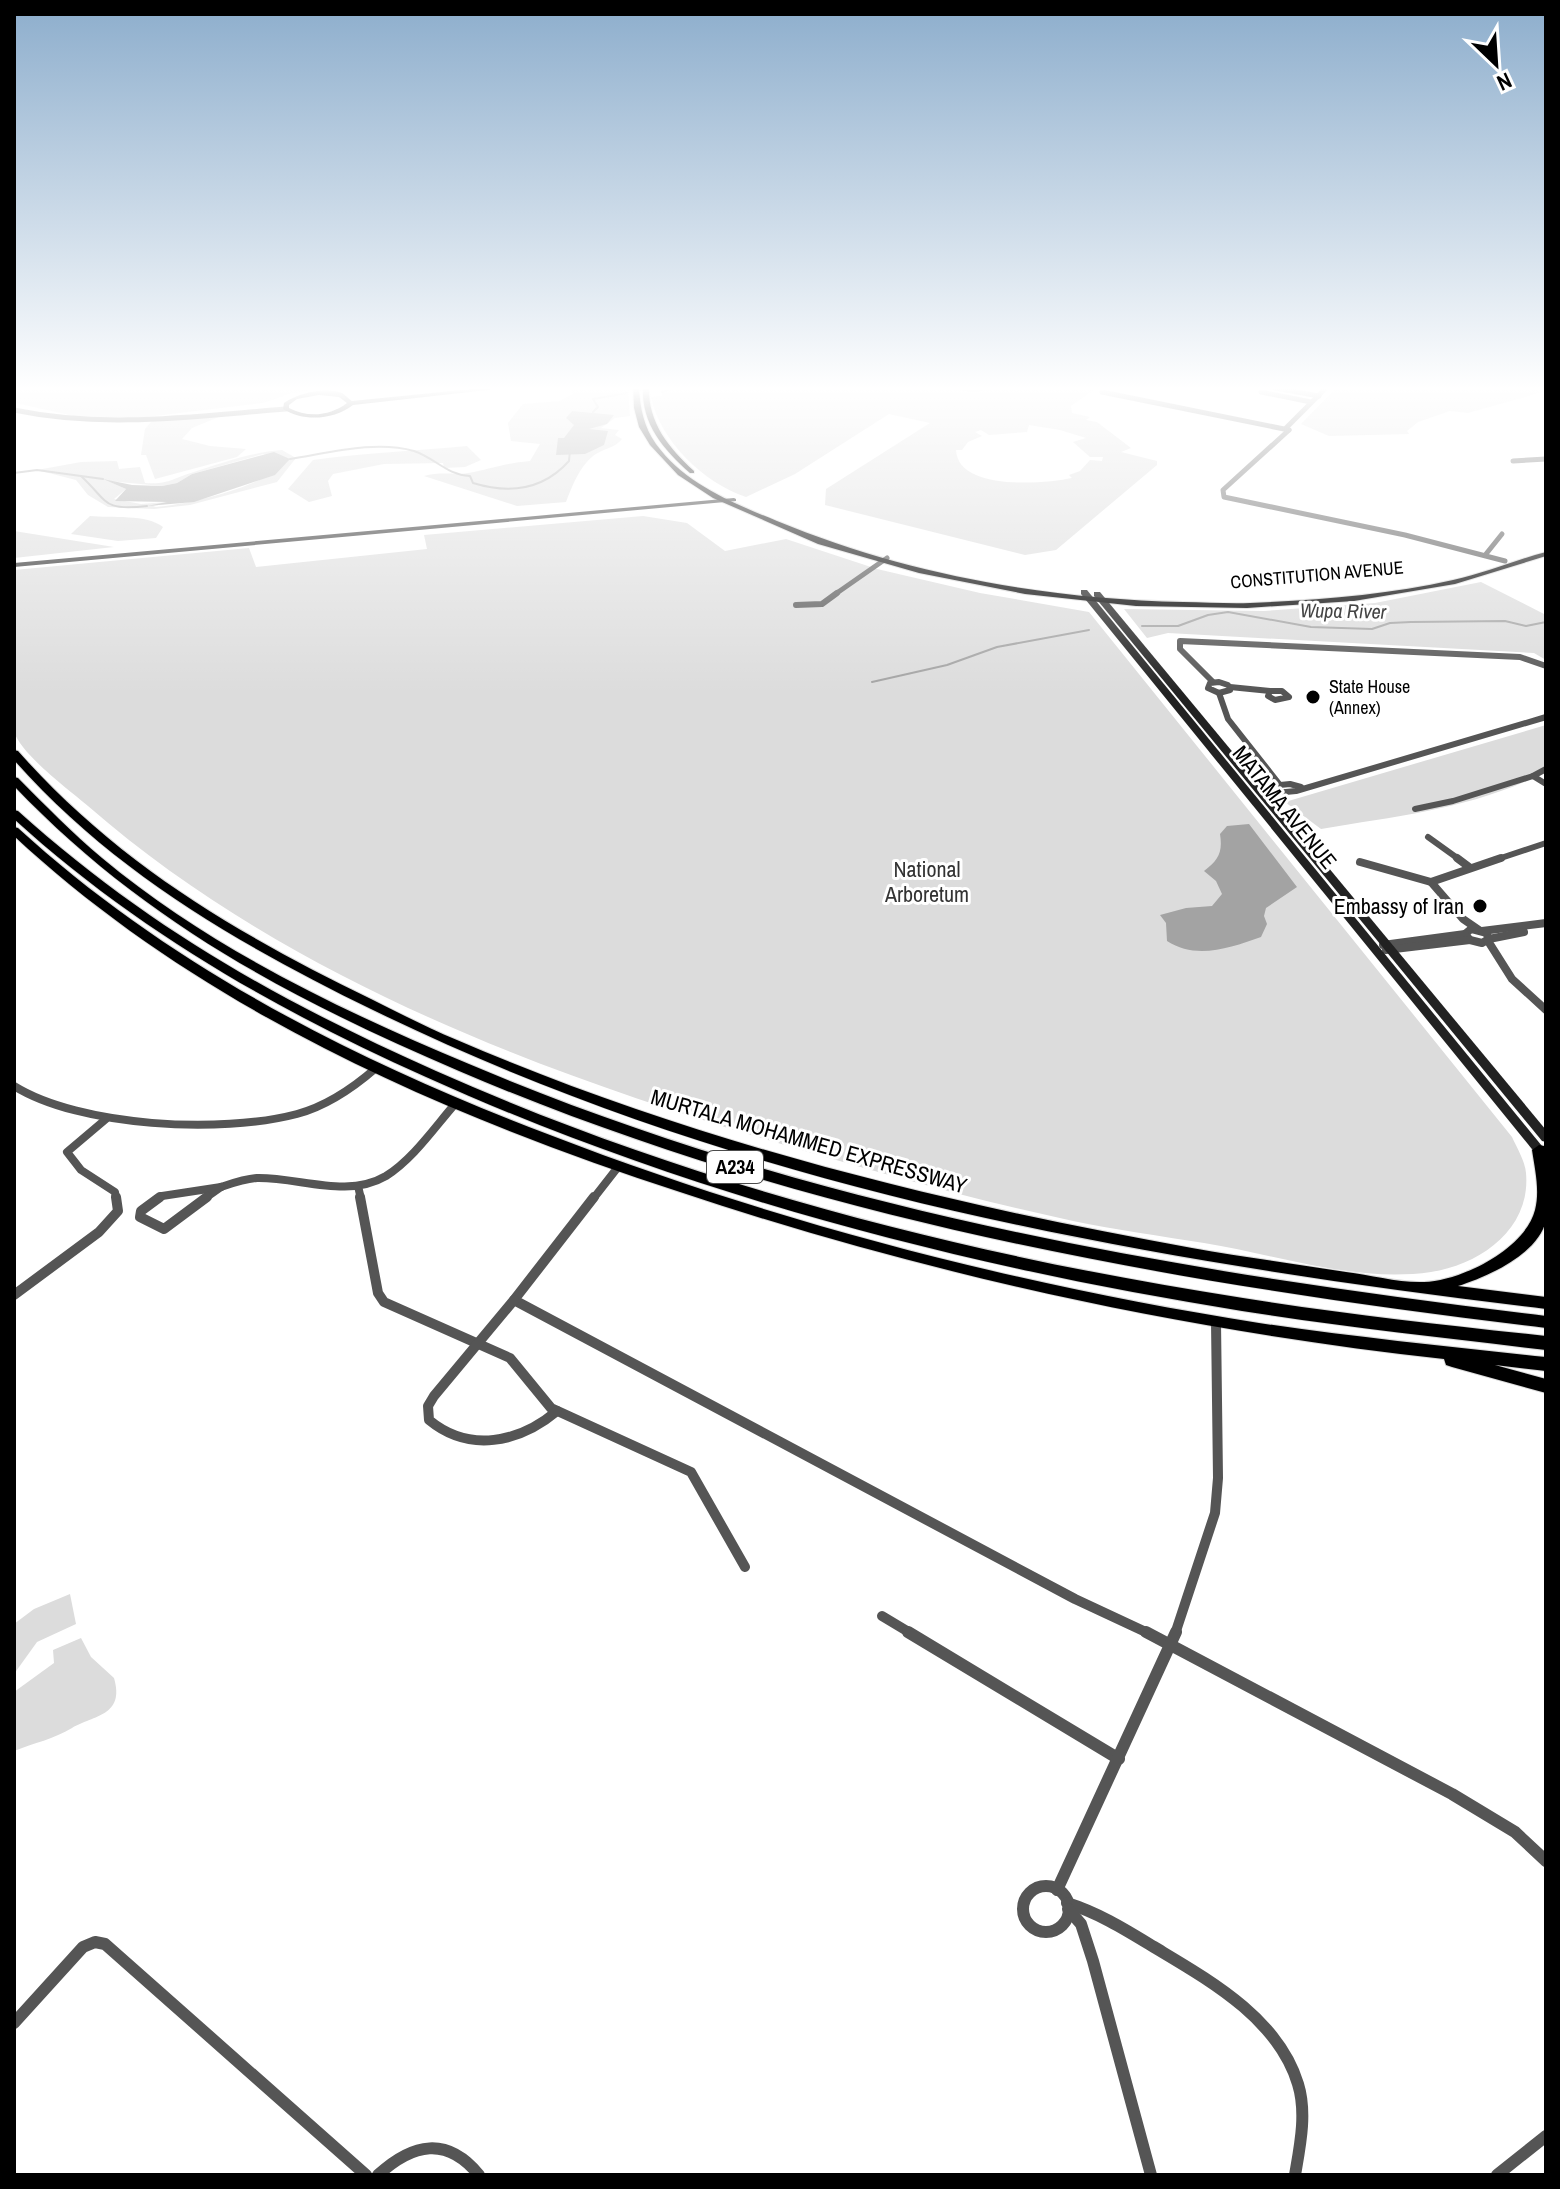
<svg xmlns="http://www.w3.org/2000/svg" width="1560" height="2189" viewBox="0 0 1560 2189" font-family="'Archivo Narrow',sans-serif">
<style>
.green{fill:#dcdcdc;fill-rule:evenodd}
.water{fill:#a3a3a3}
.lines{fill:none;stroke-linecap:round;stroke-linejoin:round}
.stream{stroke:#a3a3a3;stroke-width:2}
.primary-casing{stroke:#dbdbdb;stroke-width:2}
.highway-casing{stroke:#dbdbdb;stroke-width:2}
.street-far4{stroke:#555;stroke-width:5}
.street-far3{stroke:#555;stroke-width:6}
.street-far2{stroke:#555;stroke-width:8}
.street-far1{stroke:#555;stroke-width:10}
.street{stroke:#555;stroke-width:12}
.secondary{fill:#222;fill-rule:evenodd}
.primary{fill:#000;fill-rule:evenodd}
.highway{fill:#000;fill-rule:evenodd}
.poi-dot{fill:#000;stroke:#fff;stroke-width:3}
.labels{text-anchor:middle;stroke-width:6;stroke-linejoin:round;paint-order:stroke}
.far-street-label{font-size:18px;fill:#000;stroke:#fff}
.far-poi-label{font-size:18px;fill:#000;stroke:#fff;text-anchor:start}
.far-water-label{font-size:20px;font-style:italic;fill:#444;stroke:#fff}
.shield{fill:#fff;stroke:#4c4c4c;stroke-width:2}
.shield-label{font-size:20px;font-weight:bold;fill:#000}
.street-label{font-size:22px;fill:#000;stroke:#fff}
.park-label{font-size:22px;fill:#333;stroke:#fff}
.poi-label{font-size:22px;fill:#000;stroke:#fff;text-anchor:end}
</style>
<rect width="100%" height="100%" fill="#fff"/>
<g class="green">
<polygon points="14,387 325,387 289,394 263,403 138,418 74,416 20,404 14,402"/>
<path d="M570,387H628L630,416L615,418L601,428L619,430L615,435L622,439C614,449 603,448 593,456C580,466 572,486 566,502L517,506L424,476C441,471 457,476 474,472C496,467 508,463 530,461L540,444L511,441L508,423L523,404L559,401L573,394Z"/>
<path d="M651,387H1098L1071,406L1072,413L1090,417L1086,420L1097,422L1131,448L1121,452L1157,461V465L1056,550L1025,555L825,505L826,489L930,423L889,414L795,474L746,497C704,483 660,441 651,397L662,396V390ZM1029,425L1060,430L1086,438L1073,442L1090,457H1103L1102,461L1090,460L1080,471L1069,475L1072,478C1043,484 958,491 956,450H962L968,442L982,436L975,432L981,430L989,435L1027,432Z"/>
<polygon points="1337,387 1546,387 1546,391 1468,413 1450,411 1418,422 1407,431 1409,434 1329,436 1301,424"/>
<polygon points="221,416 192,428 182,439 210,446 246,449 237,457 155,479 146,455 141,455 145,429 152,421"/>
<path d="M467,446L481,460L465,467L444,468L443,463L384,464L333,474L328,481L332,496L309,502L288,489L313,460C364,453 415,451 467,446Z"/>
<path d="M282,450L296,458L277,482L190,505L154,509L108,507L88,495L76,480L37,470L81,462L117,461L119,469L140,467L145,483C168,485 173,478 194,472C222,463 252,452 282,450ZM263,454L289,459C271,485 189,505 156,507L153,506L181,501L141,504L114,499L126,489L108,481L162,486L177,483L192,474Z"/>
<path d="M90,516C111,518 147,514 163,527L156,538L118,541L71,534Z"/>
<path d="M643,516L687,523L725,551L786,539L877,569L980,593L1089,612L1512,1137C1517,1148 1525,1161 1526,1173C1531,1229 1481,1264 1431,1272C1356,1283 1278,1255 1204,1243C1161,1236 1116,1230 1073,1221C970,1199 869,1170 768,1140C527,1068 280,973 88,806C69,790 22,755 14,732C11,722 14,704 14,694C14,652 14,611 14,570L249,548L256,567L427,549L424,535Z"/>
<polygon points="14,531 114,547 14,558"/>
<polygon points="1481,582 1546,615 1546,660 1534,653 1168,633 1147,638 1124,609 1264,611 1375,603"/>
<path d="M1546,725V772C1471,809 1402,815 1321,829L1285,802Z"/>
<polygon points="70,1594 76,1624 37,1642 14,1674 14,1624 34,1609"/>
<path d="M81,1638L91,1657L114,1678C125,1716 94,1715 72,1728C54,1739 34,1743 14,1751V1692L54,1663L53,1650Z"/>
</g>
<g class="water">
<polygon points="572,411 614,415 607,424 589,429 608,431 604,445 585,454 556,455 558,438 564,438 574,425 566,418"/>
<polygon points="274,452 290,459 275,475 194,502 147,506 167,502 115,501 126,489 103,479 132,485 162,486 177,483 192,474"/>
<path d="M1249,824L1297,887L1266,908L1264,916L1267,924L1261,937C1230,948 1196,960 1167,941L1166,923L1160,915L1186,908L1212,906L1222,894L1216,881L1204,871C1218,860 1223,853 1220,834L1227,826Z"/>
</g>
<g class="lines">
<g class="stream">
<polyline points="938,387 974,391 1001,387"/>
<polyline points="662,392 676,387"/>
<polyline points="593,412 598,407 593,399 627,393"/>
<path d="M290,459C329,453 375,440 414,451C435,458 447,475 470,476L473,483C509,494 543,490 569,461L570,450"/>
<polyline points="14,473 37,470 103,479"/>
<path d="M81,476C109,502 102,511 147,506"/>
<polyline points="1142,626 1178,626 1208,615 1228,612 1311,627 1372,629 1390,623 1411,622 1505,621 1526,626 1546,622"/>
<polyline points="872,682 947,665 997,647 1089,630"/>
</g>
<defs>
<g id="primary">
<path d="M633,387H639C640,408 644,427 656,444C685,484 733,503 777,521C905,574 1045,599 1183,602C1205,602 1228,604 1250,603C1318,600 1387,595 1453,580C1485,573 1515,560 1546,552V556L1455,584L1354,601L1247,608L1136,606L1025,594L919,573L818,544L713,498L678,475L650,445L639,427L634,408Z"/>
<path d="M643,387H649C648,423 669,448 694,471V473H690C664,450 641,424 643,387Z"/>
</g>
<g id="highway">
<path d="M14,750L18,751C117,863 237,934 371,999C399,1013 428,1028 457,1040C694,1142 938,1202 1192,1248C1243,1257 1295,1264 1346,1272C1371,1275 1399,1283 1424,1282C1461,1281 1525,1249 1535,1210C1540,1191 1535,1170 1532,1150L1539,1145L1544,1146L1546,1150C1546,1169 1550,1201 1546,1220C1539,1254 1487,1277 1458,1286L1546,1297V1309C1140,1260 744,1191 373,1010C240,945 113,872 14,760Z"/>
<path d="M14,777L18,778C45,805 72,833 102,858C210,948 340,1010 469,1064C813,1210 1177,1272 1546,1316V1328C1172,1283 807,1220 459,1071C289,998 143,921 14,786Z"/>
<path d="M14,810L18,811C147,927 279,1001 436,1071C693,1185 966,1255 1243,1298C1344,1314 1445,1325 1546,1336V1350C1445,1338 1343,1327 1242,1311C962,1266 685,1194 426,1077C276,1010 136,930 14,819Z"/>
<path d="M14,827L18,828C171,968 358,1062 550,1135C778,1223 1018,1285 1259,1323C1354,1337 1450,1347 1546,1357V1371L1495,1365L1546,1379V1393L1452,1367L1446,1365L1444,1359C1183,1330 929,1275 680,1192C441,1114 200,1009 14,836Z"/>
</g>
</defs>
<use href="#primary" class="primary-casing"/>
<use href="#highway" class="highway-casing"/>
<g class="street-far4">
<polyline points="1270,387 1319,396"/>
<polyline points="1102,392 1289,430"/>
<polyline points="1261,392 1311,402"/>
<path d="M14,410C105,429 195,416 286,409"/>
<polyline points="1285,429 1325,389"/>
<polyline points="1289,430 1223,490 1224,497 1405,535 1505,561"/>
<polyline points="1513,461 1546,459"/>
<polyline points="1486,554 1502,534"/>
<polyline points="834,595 887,558"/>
</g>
<g class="street-far3">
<polyline points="796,605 822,604 837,593"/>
<polyline points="1213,682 1180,649 1180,641 1520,657 1546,666"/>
<polygon points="1219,682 1228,685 1230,690 1219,693 1208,688 1210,683"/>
<polyline points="1230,687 1270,691"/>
<polygon points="1270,691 1282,691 1289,697 1275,700 1268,696"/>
<polyline points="1219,693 1228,719 1280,785"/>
<polyline points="1533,776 1546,769"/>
<polyline points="1260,787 1290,784 1301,787"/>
<polyline points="1266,794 1296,791 1546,717"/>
<polyline points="1415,809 1453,801 1533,776 1546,784"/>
<polyline points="1428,837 1460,860"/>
<polyline points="1495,860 1546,843"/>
</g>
<g class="street-far2">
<polyline points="1457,858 1469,867"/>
<polyline points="1360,862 1431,882"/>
<polygon points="1471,929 1486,933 1489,939 1482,943 1470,940 1465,934"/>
<polyline points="1479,930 1463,919 1431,882 1501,858"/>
<polyline points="1482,931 1546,923"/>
<polyline points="1489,939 1524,932"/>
<polyline points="1488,941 1512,979 1546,1010"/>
<polyline points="1383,945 1465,934"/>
<polyline points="1386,950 1470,940"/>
<path d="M14,1086C80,1127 221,1134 297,1114C327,1106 353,1088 376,1068"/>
<polyline points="106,1119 67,1152 81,1170 115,1192 116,1199"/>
<polyline points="358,1186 361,1199"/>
<path d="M221,1187C233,1183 244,1179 257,1178C299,1177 347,1199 386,1176C413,1159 434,1128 455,1104"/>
<polyline points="157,1199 162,1196 221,1187"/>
<polyline points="204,1199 221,1187"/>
<polyline points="593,1199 618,1167"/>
</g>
<g class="street-far1">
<polyline points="160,1197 141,1211 140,1217 164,1229 207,1197"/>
<polyline points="360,1197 378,1293 384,1302 510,1358 551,1408 691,1472 745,1567"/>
<polyline points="594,1197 514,1300 1075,1599 1150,1634"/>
<polyline points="14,1295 99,1232 118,1211 116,1197"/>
<path d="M514,1300L434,1396L428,1406L429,1420C469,1453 519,1443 557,1411"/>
<polyline points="882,1616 912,1634"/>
<polyline points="1175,1634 1215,1513 1218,1478 1216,1322"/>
</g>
<g class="street">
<polyline points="908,1632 1119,1759"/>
<polyline points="1146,1632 1452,1794 1515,1832 1546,1861"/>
<circle cx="1046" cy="1909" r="23"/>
<polyline points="1057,1890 1176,1632"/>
<path d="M1067,1903C1099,1913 1126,1930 1154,1947C1209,1980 1278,2018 1298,2084C1307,2113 1300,2146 1295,2175"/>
<polyline points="1068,1909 1081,1924 1093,1961 1151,2175"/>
<polyline points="14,2023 83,1947 95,1942 105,1944 366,2175"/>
<path d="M378,2175C413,2143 447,2136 479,2175"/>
<polyline points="1497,2175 1546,2136"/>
</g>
<g class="secondary">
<path d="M491,387H515L353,405C333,420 304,422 283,409L284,403C299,393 324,387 342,393C344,394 350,400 352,401ZM319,395L339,397L347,403C330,416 308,418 289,408V405L297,399Z"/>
<polygon points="734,498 736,499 736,501 14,567 14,563"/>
<polygon points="1081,590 1087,590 1546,1151 1546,1159 1540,1159 1081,594"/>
<polygon points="1094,592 1100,592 1546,1130 1546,1142 1542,1141 1094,596"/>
</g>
<use href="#primary" class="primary"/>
<use href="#highway" class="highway"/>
</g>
<linearGradient id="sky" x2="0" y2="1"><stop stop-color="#8cadcc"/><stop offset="0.56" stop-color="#fff"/><stop offset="1" stop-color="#fff" stop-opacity="0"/></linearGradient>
<rect width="1560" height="694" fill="url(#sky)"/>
<g class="poi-dot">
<circle cx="1313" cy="697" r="8"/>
<circle cx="1480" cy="906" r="8"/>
</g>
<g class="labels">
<g class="far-street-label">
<text transform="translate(1317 575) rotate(-5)" y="6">CONSTITUTION AVENUE</text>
</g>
<g class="far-poi-label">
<text x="1329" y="693">State House<tspan x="1329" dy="21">(Annex)</tspan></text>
</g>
<g class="far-water-label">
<text transform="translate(1343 611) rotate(1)" y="7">Wupa River</text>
</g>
<rect class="shield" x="707" y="1151" width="56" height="32" rx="6"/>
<g class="shield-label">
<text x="735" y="1174">A234</text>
</g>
<g class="street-label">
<text transform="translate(1285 807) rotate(51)" y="8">MATAMA AVENUE</text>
<text transform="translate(809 1141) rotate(16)" y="8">MURTALA MOHAMMED EXPRESSWAY</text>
</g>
<g class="park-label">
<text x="927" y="877">National<tspan x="927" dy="25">Arboretum</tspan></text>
</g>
<g class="poi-label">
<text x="1464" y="914">Embassy of Iran</text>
</g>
</g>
<rect width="1560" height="2189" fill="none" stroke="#000000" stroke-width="32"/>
<g transform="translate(1496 64) rotate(155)" stroke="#ffffff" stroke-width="6" paint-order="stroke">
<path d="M0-6L14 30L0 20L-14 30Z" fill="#000000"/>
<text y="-12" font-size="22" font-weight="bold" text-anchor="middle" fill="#000000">N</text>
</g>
</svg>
